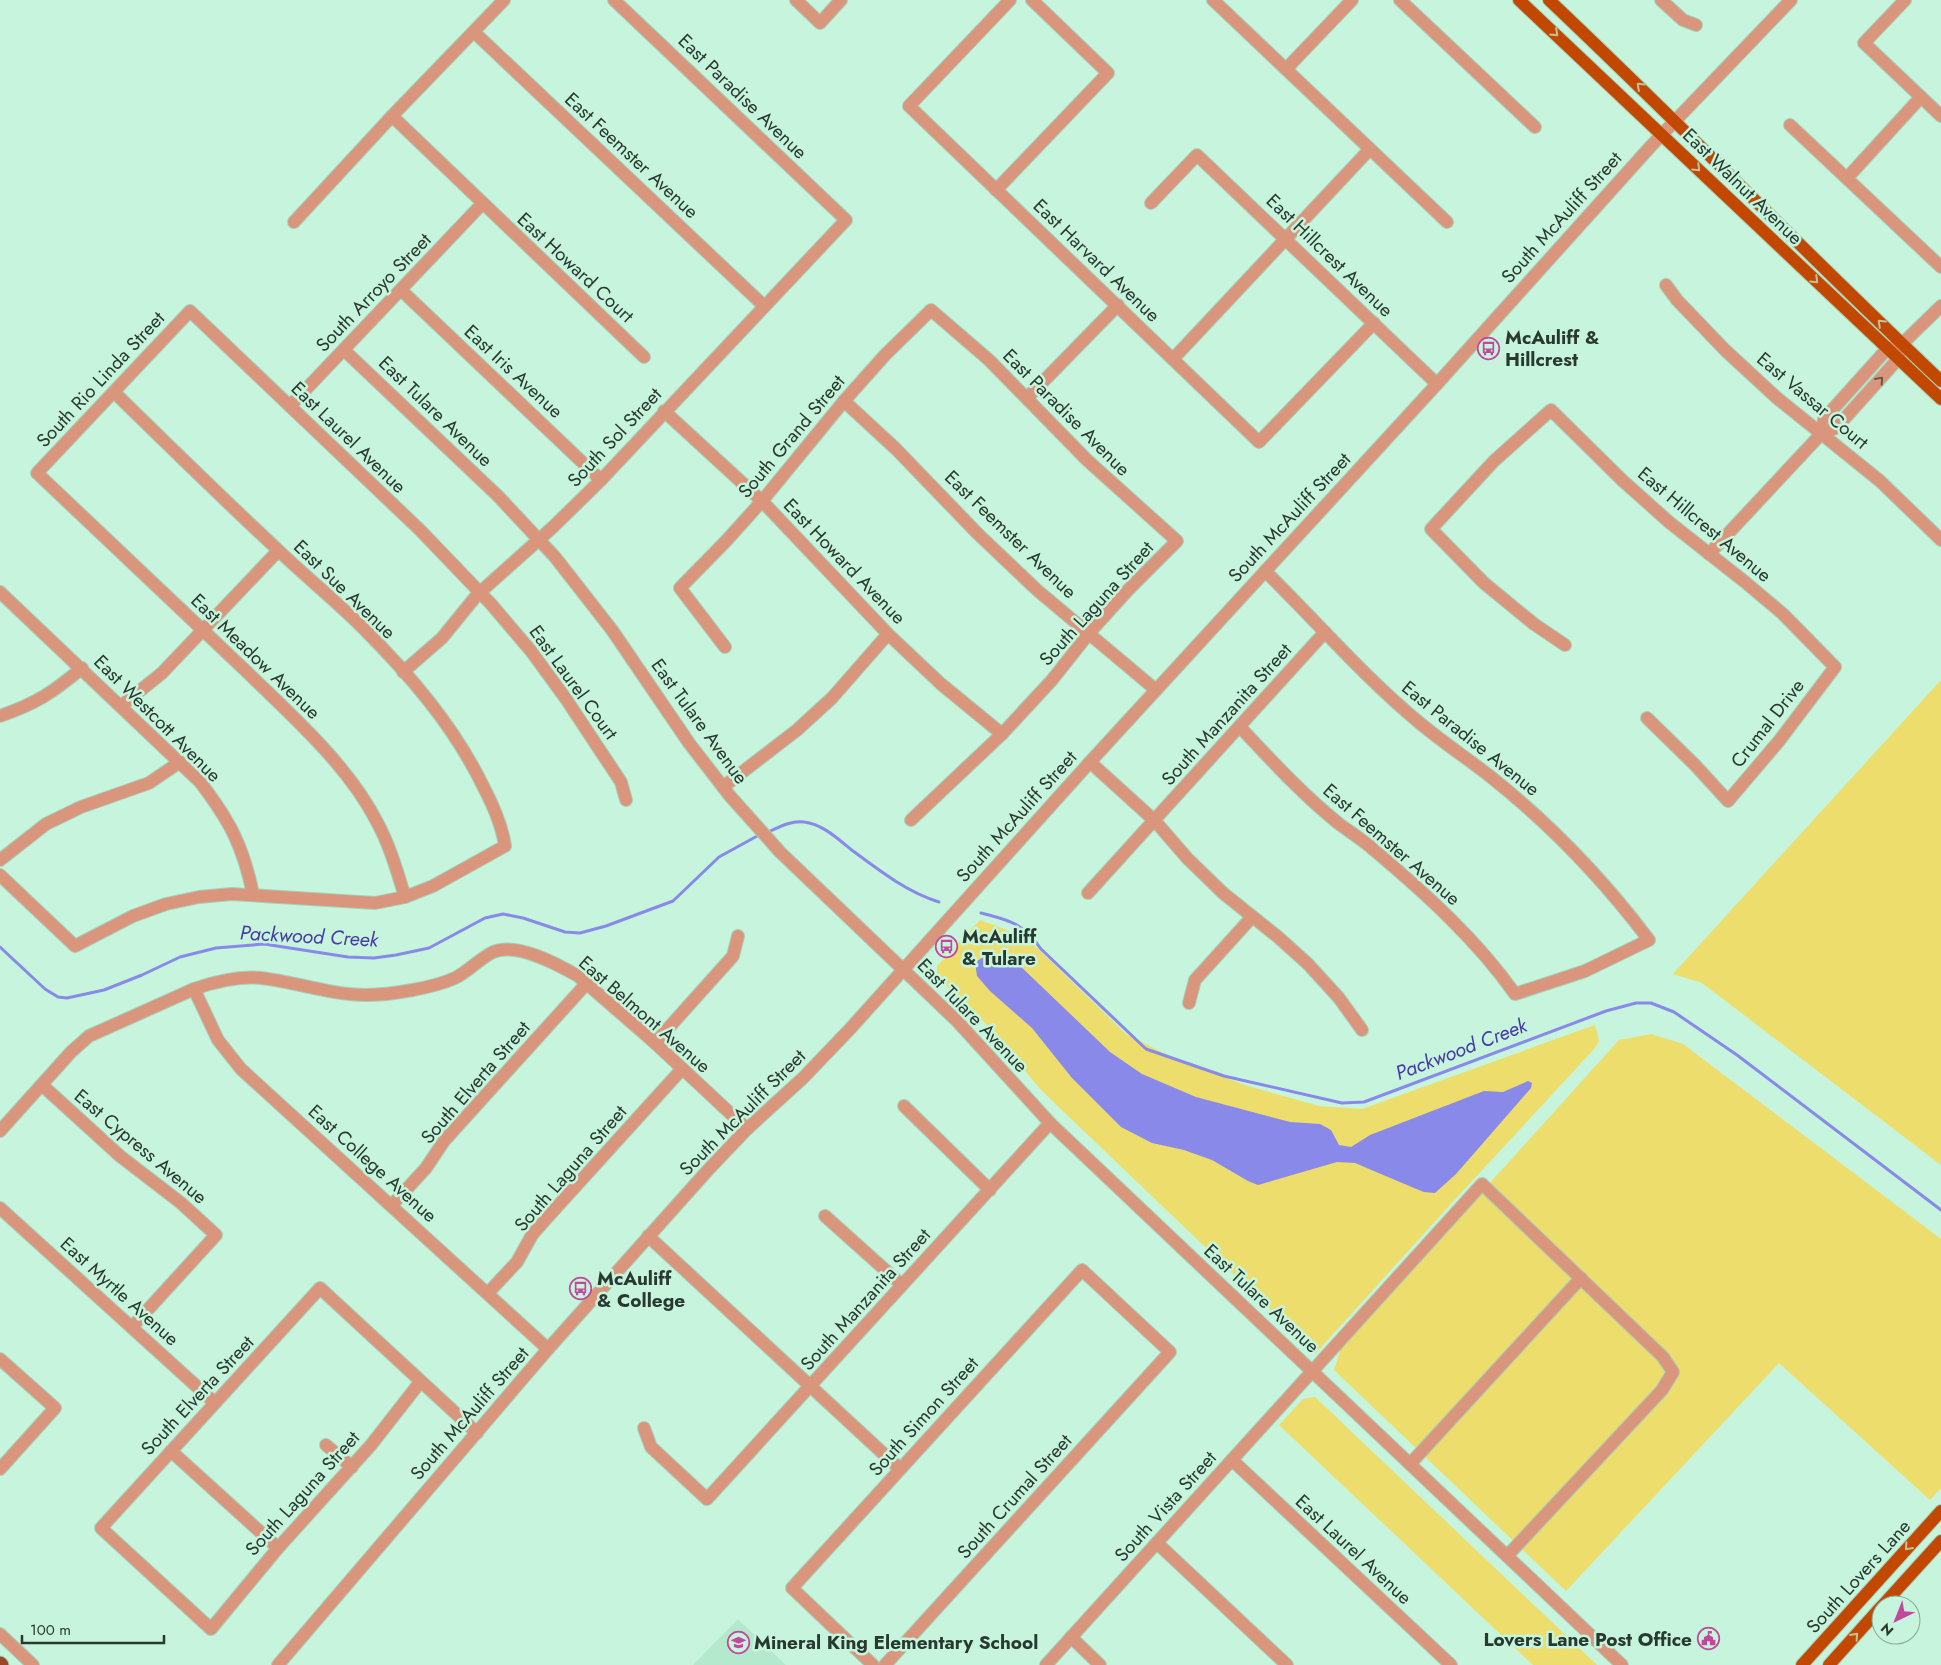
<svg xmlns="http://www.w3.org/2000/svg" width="1941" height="1665" viewBox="0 0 1941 1665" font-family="Jost,sans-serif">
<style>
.built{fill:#b4e9cd}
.green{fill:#ecdd6c}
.water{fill:#8989e9}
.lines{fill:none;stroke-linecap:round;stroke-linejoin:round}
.stream{stroke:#8989e9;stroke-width:3}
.minor-casing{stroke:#a7cfba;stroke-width:14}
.major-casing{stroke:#a7cfba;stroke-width:14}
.highway-casing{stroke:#a7cfba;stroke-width:17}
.minor{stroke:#da967c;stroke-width:12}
.major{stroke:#c24800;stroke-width:12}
.highway{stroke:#994724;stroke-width:15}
.oneway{stroke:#c6c09a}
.oneway2{stroke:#665a4b}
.labels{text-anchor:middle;stroke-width:5;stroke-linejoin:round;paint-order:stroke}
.street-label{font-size:19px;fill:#283930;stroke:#c7f4dc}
.poi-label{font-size:19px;font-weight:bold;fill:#283930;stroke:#c7f4dc;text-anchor:start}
.water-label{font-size:20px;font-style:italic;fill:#473aa8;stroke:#c7f4dc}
</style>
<rect width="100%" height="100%" fill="#c7f4dc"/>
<polygon class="built" points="738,1619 786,1665 693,1665"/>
<g class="green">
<polygon points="1941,680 1941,1165 1702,983 1673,974"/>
<polygon points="980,920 1007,930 1035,946 1126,1034 1181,1062 1248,1086 1319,1106 1362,1109 1595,1025 1599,1041 1595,1048 1449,1206 1316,1353 1041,1090 985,1023 937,977 937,966"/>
<polygon points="1651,1034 1683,1044 1941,1239 1941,1488 1930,1500 1779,1363 1566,1591 1334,1370 1341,1348 1619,1040"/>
<polygon points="1315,1397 1597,1665 1533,1665 1279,1425 1303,1399"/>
</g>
<polygon class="water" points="991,953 1015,961 1110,1052 1142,1074 1196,1097 1290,1122 1320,1124 1331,1130 1339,1145 1351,1147 1370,1135 1484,1091 1503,1092 1528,1081 1532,1083 1531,1088 1456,1174 1435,1193 1424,1192 1414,1188 1355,1163 1337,1162 1258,1185 1248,1181 1212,1160 1184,1150 1152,1143 1121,1127 1072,1078 1032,1028 990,991 977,976 975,962"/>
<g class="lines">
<g class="stream">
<path d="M768,832C779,827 792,820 804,822C823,824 839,840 853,851C880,871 907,892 939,902"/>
<path d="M981,913C1010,920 1024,924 1041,949L1146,1049L1224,1076L1342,1103L1364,1102L1606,1011L1636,1003H1651L1674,1012L1737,1055L1941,1210"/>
<polyline points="0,947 45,989 58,997 67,998 104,990 142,975 180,957 216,948 264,944 348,957 374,958 396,955 429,948 485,918 503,914 523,918 565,932 580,933 606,926 673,901 719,857 759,835"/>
</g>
<defs>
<g id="minor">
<polyline points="796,0 820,23 841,0"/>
<polyline points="1010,0 909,106 1259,442 1374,323"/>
<polyline points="1213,0 1447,222"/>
<polyline points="1400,0 1535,127"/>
<polyline points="1661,0 1683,20 1696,25"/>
<polyline points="1905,0 1864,43 1941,116"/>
<polyline points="474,32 764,306"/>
<polyline points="1286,69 1352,0"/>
<polyline points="392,116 644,357"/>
<polyline points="1790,125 1941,267"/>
<polyline points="1847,178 1921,97"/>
<polyline points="996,190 1108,73 1032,0"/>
<polyline points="1151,203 1197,155 1437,384"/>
<polyline points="294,222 392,116 504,0"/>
<polyline points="1666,285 1677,300 1725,350 1777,398 1880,481 1941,540"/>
<polyline points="401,290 601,480"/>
<polyline points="344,350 498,496 555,557 612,630 689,743 730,796 780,852 957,1021 1050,1123 1622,1665"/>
<polyline points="1173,359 1370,149"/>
<polyline points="1027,398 1118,305"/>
<polyline points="844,401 896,449 978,534 1037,590 1156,690"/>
<polyline points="290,406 482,204"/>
<polyline points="664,411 762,501 888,634 941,684 1002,734"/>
<polyline points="1822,433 1824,419 1887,349 1902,344 1941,306"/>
<polyline points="1709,554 1822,433 1836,428 1898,359 1901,348"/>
<path d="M0,592L200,782C230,821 243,846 253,894"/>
<polyline points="1565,645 1534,624 1484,583 1431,529 1494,461 1551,410 1622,480 1669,522 1745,582 1783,614 1835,667 1779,741 1728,801 1695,765 1647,718"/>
<polyline points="725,647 680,588 727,540 762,501 844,401 885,355 931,310 989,360 1087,460 1177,541 1128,590 1090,632 1052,680 1002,734 911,820"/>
<polyline points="403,672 442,638 477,595 553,527 601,480 846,220 614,0"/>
<polyline points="121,706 162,673 278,551"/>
<path d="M0,716C37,703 52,693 82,668"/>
<path d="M1240,727C1271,760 1302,794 1338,823C1350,832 1363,840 1374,850C1425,893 1477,940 1515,994L1585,971L1649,940C1603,879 1550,824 1491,777C1468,759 1444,743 1421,724C1365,678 1317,622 1265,571"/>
<polyline points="1090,762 1155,821 1187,858 1223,893 1278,937 1308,964 1339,998 1362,1030"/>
<polyline points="723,787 797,730 832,698 888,634"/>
<polyline points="0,860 46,824 81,807 149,783 180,762"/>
<path d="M0,875L75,946L133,916L166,904L199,897L232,894L375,903L405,897L433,886L505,846C502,825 493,805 483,786C454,726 409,674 362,627C335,600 305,576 278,550C222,498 168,445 114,392"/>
<polyline points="1088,893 1325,632"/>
<path d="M405,897C397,871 390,846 377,822C348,765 292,716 246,671C177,605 107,539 37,473L190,311L420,530L491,604L531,651L566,699L621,782L626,800"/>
<polyline points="194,989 218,1040 241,1069 548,1349"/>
<polyline points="1189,1003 1195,980 1252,917"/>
<polyline points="655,1043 733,956 738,936"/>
<polyline points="42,1085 120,1156 181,1203 216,1235 132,1327"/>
<polyline points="904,1106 990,1190"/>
<path d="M0,1131L71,1052L89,1036L194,989C214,982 240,976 261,978C296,982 331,995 366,995C390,995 433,988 455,978C469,971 479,959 493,952C517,942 557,964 578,976L655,1043L747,1129"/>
<polyline points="392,1205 426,1168 444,1141 587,983"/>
<polyline points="0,1208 215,1403"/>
<polyline points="825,1216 902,1285"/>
<polyline points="648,1236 900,1469"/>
<polyline points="488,1293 517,1262 532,1235 546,1219 682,1069"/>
<polyline points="0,1359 55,1408 0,1469"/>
<polyline points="421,1381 371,1445 278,1548 211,1629 101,1528 320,1288 477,1433"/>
<polyline points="644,1428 651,1447 707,1499 1050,1123"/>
<polyline points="326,1445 352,1467"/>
<polyline points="171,1451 278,1548"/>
<polyline points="1232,1460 1451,1665"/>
<polyline points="1410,1464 1581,1278"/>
<polyline points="1157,1543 1287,1665"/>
<polyline points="0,1634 33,1665"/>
<polyline points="1071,1637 1100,1665"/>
<polyline points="278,1665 548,1349 708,1170 747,1129 803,1078 850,1029 1090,762 1437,384 1651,146 1791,0"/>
<polyline points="873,1665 792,1588 1082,1270 1170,1352 885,1665"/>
<polyline points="1046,1665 1482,1184 1663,1357 1673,1372 1662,1390 1507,1556"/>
</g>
<g id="major">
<polyline points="1519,0 1941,399"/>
<path d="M1549,0C1681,125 1809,256 1941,381"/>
<polyline points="1883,1605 1941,1541"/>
<polyline points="1802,1665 1941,1511"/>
<polyline points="1829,1665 1881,1607"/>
</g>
<polyline id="highway" points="0,1664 1,1665"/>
</defs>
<use href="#minor" class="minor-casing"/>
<use href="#major" class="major-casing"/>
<use href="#highway" class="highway-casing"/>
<use href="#minor" class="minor"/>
<use href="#major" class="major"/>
<use href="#highway" class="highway"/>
</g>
<defs><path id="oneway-chevron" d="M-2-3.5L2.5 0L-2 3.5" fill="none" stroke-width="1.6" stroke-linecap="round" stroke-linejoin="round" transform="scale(1.25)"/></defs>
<g class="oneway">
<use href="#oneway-chevron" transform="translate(1555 33) rotate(43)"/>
<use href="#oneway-chevron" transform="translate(1640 86) rotate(-137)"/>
<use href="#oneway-chevron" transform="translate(1697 168) rotate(44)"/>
<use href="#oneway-chevron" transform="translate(1815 280) rotate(44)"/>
<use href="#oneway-chevron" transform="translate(1881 323) rotate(-136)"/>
<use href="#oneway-chevron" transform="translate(1908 1547) rotate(132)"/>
<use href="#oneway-chevron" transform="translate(1855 1636) rotate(-48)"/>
</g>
<use class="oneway2" href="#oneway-chevron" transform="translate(1880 380) rotate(-49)"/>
<defs>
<symbol id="bus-ring" viewBox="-11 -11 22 22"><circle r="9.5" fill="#c7f4dc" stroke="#c2489c" stroke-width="1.5"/><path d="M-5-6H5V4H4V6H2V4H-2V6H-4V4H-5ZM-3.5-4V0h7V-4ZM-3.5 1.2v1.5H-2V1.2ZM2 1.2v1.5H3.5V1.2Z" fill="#c2489c"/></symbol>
<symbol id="civic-ring" viewBox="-11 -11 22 22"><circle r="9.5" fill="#c7f4dc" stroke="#c2489c" stroke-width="1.5"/><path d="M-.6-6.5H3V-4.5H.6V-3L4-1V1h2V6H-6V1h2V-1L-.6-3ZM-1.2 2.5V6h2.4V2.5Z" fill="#c2489c"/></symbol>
<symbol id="school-ring" viewBox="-11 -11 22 22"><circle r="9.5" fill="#c7f4dc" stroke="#c2489c" stroke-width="1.5"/><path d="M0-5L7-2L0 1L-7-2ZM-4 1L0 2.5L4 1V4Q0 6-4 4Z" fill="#c2489c"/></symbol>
</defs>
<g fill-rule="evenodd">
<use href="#bus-ring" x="1476" y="336" width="25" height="25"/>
<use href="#bus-ring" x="934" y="934" width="25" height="25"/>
<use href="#bus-ring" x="568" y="1276" width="25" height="25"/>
<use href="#civic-ring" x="1696" y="1626" width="25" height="25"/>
<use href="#school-ring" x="726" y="1630" width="25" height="25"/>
</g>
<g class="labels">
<g class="street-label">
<text transform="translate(743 96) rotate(44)" y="7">East Paradise Avenue</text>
<text transform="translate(632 155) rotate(43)" y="7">East Feemster Avenue</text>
<text transform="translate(1743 186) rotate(44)" y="7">East Walnut Avenue</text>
<text transform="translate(1561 217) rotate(-48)" y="7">South McAuliff Street</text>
<text transform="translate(1330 255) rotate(44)" y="7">East Hillcrest Avenue</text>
<text transform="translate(1097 260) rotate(44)" y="7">East Harvard Avenue</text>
<text transform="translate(576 267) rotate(43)" y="7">East Howard Court</text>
<text transform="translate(373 292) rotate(-46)" y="7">South Arroyo Street</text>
<text transform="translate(514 371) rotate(43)" y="7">East Iris Avenue</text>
<text transform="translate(100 379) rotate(-47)" y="7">South Rio Linda Street</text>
<text transform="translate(1813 400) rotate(40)" y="7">East Vassar Court</text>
<text transform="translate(436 411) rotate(44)" y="7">East Tulare Avenue</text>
<text transform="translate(1067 412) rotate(45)" y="7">East Paradise Avenue</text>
<text transform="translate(791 436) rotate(-50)" y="7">South Grand Street</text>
<text transform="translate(349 437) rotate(44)" y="7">East Laurel Avenue</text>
<text transform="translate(614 437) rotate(-47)" y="7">South Sol Street</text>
<text transform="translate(1289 517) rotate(-47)" y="7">South McAuliff Street</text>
<text transform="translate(1705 524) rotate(40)" y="7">East Hillcrest Avenue</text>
<text transform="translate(1011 534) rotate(44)" y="7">East Feemster Avenue</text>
<text transform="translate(845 561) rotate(46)" y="7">East Howard Avenue</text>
<text transform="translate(345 589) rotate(44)" y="7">East Sue Avenue</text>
<text transform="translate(1096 603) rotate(-48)" y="7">South Laguna Street</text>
<text transform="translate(256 656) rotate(44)" y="7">East Meadow Avenue</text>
<text transform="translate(574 682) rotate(54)" y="7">East Laurel Court</text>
<text transform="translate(1226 714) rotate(-48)" y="7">South Manzanita Street</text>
<text transform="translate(158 718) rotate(45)" y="7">East Westcott Avenue</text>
<text transform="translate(700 721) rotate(54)" y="7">East Tulare Avenue</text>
<text transform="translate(1767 723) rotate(-52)" y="7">Crumal Drive</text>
<text transform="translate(1471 738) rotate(39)" y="7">East Paradise Avenue</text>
<text transform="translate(1016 816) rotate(-48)" y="7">South McAuliff Street</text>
<text transform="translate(1392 844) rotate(41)" y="7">East Feemster Avenue</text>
<text transform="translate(645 1014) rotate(41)" y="7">East Belmont Avenue</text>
<text transform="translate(973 1015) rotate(46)" y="7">East Tulare Avenue</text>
<text transform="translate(475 1082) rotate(-49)" y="7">South Elverta Street</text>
<text transform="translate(742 1112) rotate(-45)" y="7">South McAuliff Street</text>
<text transform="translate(141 1146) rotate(40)" y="7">East Cypress Avenue</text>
<text transform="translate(373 1163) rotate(42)" y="7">East College Avenue</text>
<text transform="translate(570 1168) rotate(-49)" y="7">South Laguna Street</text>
<text transform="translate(120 1291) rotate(42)" y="7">East Myrtle Avenue</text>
<text transform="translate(1262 1298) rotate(43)" y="7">East Tulare Avenue</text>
<text transform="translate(865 1299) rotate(-48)" y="7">South Manzanita Street</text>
<text transform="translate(197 1395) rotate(-47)" y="7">South Elverta Street</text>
<text transform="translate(469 1413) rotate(-49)" y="7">South McAuliff Street</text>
<text transform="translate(923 1416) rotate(-48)" y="7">South Simon Street</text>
<text transform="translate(302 1493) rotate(-48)" y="7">South Laguna Street</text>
<text transform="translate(1014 1496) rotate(-48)" y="7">South Crumal Street</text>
<text transform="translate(1165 1506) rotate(-48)" y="7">South Vista Street</text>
<text transform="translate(1354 1549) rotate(43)" y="7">East Laurel Avenue</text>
<text transform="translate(1858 1576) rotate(-48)" y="7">South Lovers Lane</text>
</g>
<g class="poi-label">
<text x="1505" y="344">McAuliff &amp;<tspan x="1505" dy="22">Hillcrest</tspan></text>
<text x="962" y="943">McAuliff<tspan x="962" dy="22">&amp; Tulare</tspan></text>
<text x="597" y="1285">McAuliff<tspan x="597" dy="22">&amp; College</tspan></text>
<text x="1692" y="1646" text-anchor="end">Lovers Lane Post Office</text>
<text x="754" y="1649">Mineral King Elementary School</text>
</g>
<g class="water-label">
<text transform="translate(309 936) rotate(3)" y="7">Packwood Creek</text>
<text transform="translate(1461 1049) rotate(-21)" y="7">Packwood Creek</text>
</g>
</g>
<g transform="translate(1896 1620) rotate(223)"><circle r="24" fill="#c7f4dc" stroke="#87a997"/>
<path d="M0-4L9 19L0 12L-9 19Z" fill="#c2489c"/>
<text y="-8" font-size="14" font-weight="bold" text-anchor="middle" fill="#283930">N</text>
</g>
<path d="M22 1635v8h142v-8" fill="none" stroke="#283930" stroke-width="2.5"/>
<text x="30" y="1635" font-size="15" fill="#283930" stroke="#c7f4dc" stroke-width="4" paint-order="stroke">100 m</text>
</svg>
